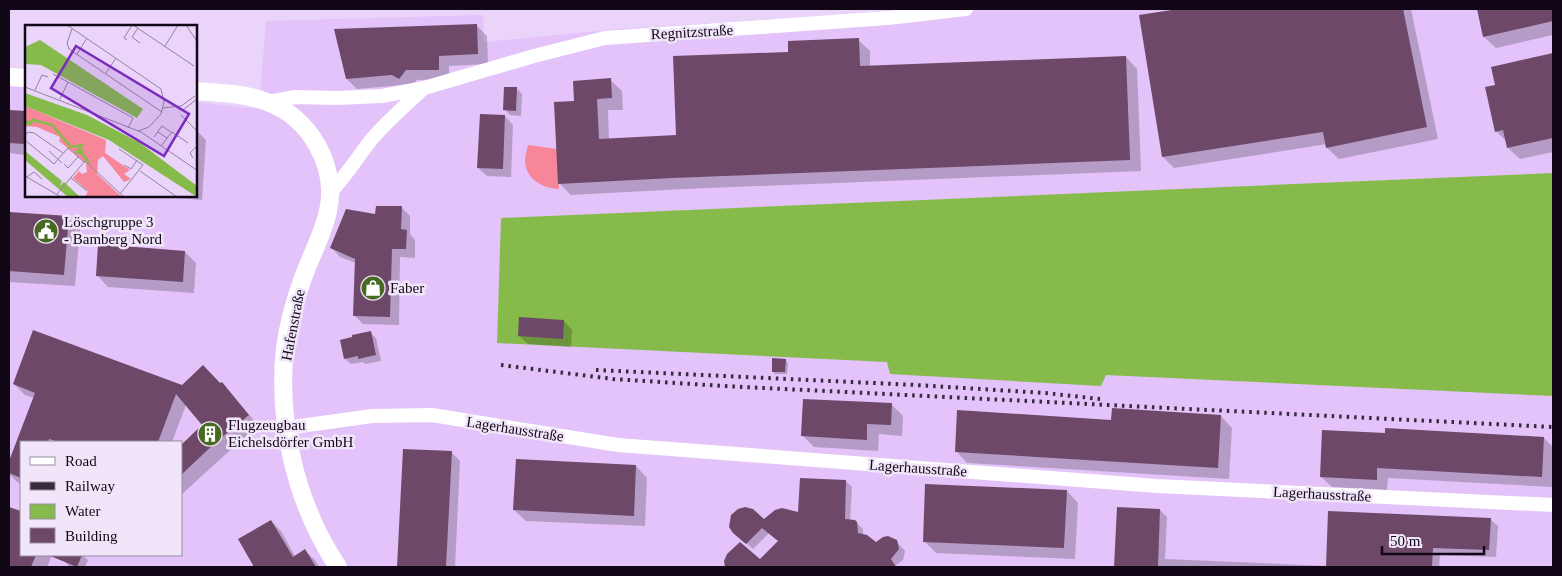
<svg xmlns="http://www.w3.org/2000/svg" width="1562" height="576" viewBox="0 0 1562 576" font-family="'Times New Roman',serif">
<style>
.built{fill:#e3c3f9;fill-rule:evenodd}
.green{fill:#f78698}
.water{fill:#86bb4c}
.shadow{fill:#0003}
.building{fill:#6e4869}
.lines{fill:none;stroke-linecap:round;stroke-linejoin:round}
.minor{stroke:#fff;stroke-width:14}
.tertiary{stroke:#fff;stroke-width:18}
.rail{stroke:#362a3d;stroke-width:4;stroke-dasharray:2.5 5;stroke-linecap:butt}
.labels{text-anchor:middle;stroke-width:5;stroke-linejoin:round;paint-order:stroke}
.street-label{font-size:15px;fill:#110717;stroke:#f1e6f9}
.poi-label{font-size:15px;fill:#110717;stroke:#f1e6f9;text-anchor:start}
.inset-river{fill:none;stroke:#86bb4c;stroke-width:2.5}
.inset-road{fill:none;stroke:#93829f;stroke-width:1}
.view{fill:#7b2cbf;fill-opacity:0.15;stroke:#7b2cbf;stroke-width:2.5}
.inset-edge{fill:none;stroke:#110717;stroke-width:2.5}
</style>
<rect width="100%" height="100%" fill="#ead4fa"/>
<path class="built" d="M907,9H1553V567H9V86L26,87V196H196V102L259,109L266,21L483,15L484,42L619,29L839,15ZM21,442H181V555H21Z"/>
<path class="green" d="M528,145L557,149L559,189C543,188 526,180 525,161C525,156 527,150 528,145Z"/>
<polygon class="water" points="1553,173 1553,396 1106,375 1101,386 890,374 887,362 497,343 501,218"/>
<g class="shadow">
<polygon points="1186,9 1411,9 1438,139 1339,159 1327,148 1327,144 1174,168 1163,157 1141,16"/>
<polygon points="1478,9 1553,9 1553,35 1496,48 1484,37"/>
<polygon points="477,26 487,36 488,64 449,66 449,79 417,80 409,89 403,85 357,89 347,79"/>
<polygon points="858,40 870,51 870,67 1126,57 1137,69 1141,171 684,189 571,195 560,184 575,102 610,80 622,91 623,110 608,110 609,140 678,136"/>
<polygon points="1553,54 1553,152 1520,159 1508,148 1507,142 1496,131 1496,86 1492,68"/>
<polygon points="516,88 522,94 521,116 510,115 505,110"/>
<polygon points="9,112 26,113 26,155 9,153"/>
<polygon points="505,116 513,125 511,177 487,176 478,168"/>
<polygon points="196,130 206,140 202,200 154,196 196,196"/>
<polygon points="402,208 410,216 410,234 415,240 415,258 400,257 399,325 363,324 355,316 356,263 340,257 332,248 377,215"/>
<polygon points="9,213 68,218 80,229 75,286 9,282"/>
<polygon points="185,252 196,263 194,293 108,287 97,275"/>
<polygon points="564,321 572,330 571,347 528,344 519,336"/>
<polygon points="370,333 376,338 381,361 365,364 363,362 351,364 345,359"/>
<polygon points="785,360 788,363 787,374 775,374 773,371"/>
<polygon points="221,383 259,426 227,453 181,495 181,447 204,425 186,405 172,442 21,442 21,484 17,482 9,474 9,465 34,398 25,395 14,384 182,387"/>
<polygon points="891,404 903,416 902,436 879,434 878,451 814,447 803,436"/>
<polygon points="1221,416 1232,428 1229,479 967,463 956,451 1113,422"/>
<polygon points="1386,434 1544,438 1553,447 1552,487 1388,478 1387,490 1332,487 1321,477"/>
<polygon points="404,450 451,452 460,461 455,567 399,567"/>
<polygon points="636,466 647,478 645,526 526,521 514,510"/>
<polygon points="846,481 852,487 850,521 857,523 863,529 863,536 876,544 896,541 905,551 903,560 896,565 897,567 726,567 760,561 780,542 769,533 753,549 734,533 764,521 799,514"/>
<polygon points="1067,491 1078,503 1075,559 936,553 924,541"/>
<polygon points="9,508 21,513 21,555 52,555 47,567 9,567"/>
<polygon points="1118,508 1160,510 1167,517 1165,559 1327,566 1490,519 1498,526 1496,557 1440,555 1439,567 1115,567"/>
<polygon points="271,521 281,531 295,556 305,551 315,560 319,567 256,567 239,540"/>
<polygon points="65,555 82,555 88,560 85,567 69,566 63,560"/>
</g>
<g class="building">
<polygon points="1178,9 1403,9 1427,127 1326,148 1323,132 1162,157 1139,15"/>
<polygon points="1477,9 1553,9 1553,21 1483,37"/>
<polygon points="477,24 478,54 439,56 439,70 406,70 399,79 392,75 346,79 334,29"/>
<polygon points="859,38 860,66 1126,56 1130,160 672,178 558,184 554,102 574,101 573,81 611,78 612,98 597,99 599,139 676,135 673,56 788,52 788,41"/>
<polygon points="1553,53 1553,138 1507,148 1503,130 1495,132 1485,87 1495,85 1491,67"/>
<polygon points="504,87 517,87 516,111 503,110"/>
<polygon points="9,110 26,111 26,144 9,143"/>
<polygon points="480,114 505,115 503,169 477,168"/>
<polygon points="376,206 402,206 401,229 407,230 406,249 392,249 390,317 353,316 355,259 330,248 346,209 375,214"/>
<polygon points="9,212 69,216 64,275 9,271"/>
<polygon points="98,244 185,251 183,282 96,276"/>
<polygon points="519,317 564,320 563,339 518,336"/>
<polygon points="33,330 182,385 203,365 220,383 222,382 249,415 216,442 181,475 181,445 202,425 176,394 158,442 59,442 49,439 48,442 21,442 21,478 9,473 9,461 35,393 13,384"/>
<polygon points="371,331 376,355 358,359 358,356 344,359 340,340 352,337 352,335"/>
<polygon points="772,358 786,359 785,372 772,372"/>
<polygon points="803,399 892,403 891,425 867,424 867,440 801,436"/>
<polygon points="1112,408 1221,415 1218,468 955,452 957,410 1111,420"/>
<polygon points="1385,428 1544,437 1542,477 1377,468 1377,480 1320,477 1322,430 1385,433"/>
<polygon points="403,449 452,451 446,567 397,567"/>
<polygon points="516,459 636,465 634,516 513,510"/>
<polygon points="800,478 846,480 845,519 855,520 857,522 858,533 867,535 876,542 883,537 888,536 897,540 899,549 891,559 896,567 725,567 724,561 727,554 740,542 760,559 778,541 762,528 746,544 733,533 729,527 731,515 738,509 745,507 753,509 764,519 775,510 782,508 798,512"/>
<polygon points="925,484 1067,490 1064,548 923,542"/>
<polygon points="9,507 21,511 21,555 36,555 31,567 13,567 9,565"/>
<polygon points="1117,507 1160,509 1158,567 1114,567"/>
<polygon points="1328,511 1491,518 1489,550 1433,548 1432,567 1326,567"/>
<polygon points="271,520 293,557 305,549 316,567 254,567 238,539"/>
<polygon points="48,555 82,555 77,567"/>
</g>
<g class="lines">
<g class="minor">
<polyline points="268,102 295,97 337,98 382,96 424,88 534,56 605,38 888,18 966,9"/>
<path d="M330,193C345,177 357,158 371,140C387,121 406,105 424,88"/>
<polyline points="286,428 372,416 432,415 618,445 1157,486 1553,505"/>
</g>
<g class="tertiary">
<polyline points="9,77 26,78"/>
<path d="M196,91C220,93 245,93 267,102C310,117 338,167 328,211C323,235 311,255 303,278C295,300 288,324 285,348C277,423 296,504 338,567"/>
</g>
<g class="rail">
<polyline points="501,365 613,379 724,386 1553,427"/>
<polyline points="596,370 916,385 1045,393 1100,399"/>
</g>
</g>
<defs>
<symbol id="civic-disc" viewBox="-11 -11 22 22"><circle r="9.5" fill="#476920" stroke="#f1e6f9"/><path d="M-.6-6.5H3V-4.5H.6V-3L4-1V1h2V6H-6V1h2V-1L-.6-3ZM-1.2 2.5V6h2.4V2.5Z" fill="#fff"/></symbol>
<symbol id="shop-disc" viewBox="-11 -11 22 22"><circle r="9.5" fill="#476920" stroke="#f1e6f9"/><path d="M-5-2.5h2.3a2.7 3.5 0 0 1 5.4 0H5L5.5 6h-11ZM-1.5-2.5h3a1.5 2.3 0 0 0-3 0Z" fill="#fff"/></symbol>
<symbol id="building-disc" viewBox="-11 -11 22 22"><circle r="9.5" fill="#476920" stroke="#f1e6f9"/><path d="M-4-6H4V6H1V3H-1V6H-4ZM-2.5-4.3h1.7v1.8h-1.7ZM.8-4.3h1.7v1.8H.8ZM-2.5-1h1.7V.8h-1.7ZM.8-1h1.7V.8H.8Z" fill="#fff"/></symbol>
</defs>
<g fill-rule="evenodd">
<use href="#civic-disc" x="32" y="217" width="28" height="28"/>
<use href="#shop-disc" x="359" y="274" width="28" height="28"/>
<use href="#building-disc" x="196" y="420" width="28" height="28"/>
</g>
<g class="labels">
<g class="street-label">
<text transform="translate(692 32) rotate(-3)" y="5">Regnitzstraße</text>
<text transform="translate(293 325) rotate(-79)" y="5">Hafenstraße</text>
<text transform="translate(515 429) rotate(9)" y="5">Lagerhausstraße</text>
<text transform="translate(918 468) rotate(4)" y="5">Lagerhausstraße</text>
<text transform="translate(1322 494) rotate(3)" y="5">Lagerhausstraße</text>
</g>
<g class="poi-label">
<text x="64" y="227">Löschgruppe 3<tspan x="64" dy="17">- Bamberg Nord</tspan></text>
<text x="390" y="293">Faber</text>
<text x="228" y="430">Flugzeugbau<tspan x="228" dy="17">Eichelsdörfer GmbH</tspan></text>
</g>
</g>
<g transform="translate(25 25)">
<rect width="172" height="172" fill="#ead4fa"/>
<path d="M0,81L81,115L80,128L105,145L99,149L106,154L99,157L78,131L73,135L72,149L97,172H60L63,166L48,153L54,146L57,149L62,147L61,138L34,116L35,112L12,102L0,101Z" fill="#f78698"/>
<path d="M15,15L118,84L112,93L16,40L0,39V22ZM0,68L62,90L115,118L172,161V172L84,115L0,81ZM0,126L37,156L35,161L39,157L55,172H43L0,135Z" fill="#86bb4c"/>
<path class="inset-river" d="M0,100L2,96L5,99L8,95L27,100L46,122L57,120L52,127L55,128L58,124L57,129L65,138"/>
<path class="inset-road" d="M42,0L136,64L139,77L136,89L124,102L113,106M108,0L169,41M161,0L173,18M113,3L107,12L115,18M47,4L42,18L44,24L137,87M102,15L99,13L107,0M140,21L153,0M52,29L62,13M81,48L91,33M28,49L43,57M0,62L116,107L173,146M10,65L17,50L23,52M35,74L43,57L108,93L103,103M138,83L156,81L170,71M158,85L173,73M156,90L173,107M133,107L142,113L136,121M0,111L3,107L9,108L38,128M129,112L137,101L146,107M142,113L147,107L163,118M0,115L29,139L43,123L59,137M112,115L128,124M94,124L118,140L95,169M24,126L37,138M168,133L165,128L173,120M39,139L43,143L53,132M99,140L106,144L112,135M115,146L152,172M0,151L36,172M2,152L9,147L17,154M46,153L62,166M32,169L60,136L99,172"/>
<path class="view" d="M51,21L164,89L139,131L26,63Z"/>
<rect width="172" height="172" class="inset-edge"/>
</g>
<rect width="1562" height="576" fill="none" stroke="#110717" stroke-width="20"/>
<rect x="20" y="441" width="162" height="115" fill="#f1e6f9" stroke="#978d9f"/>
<rect x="30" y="457" width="25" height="8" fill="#ffffff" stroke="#978d9f"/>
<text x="65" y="466" font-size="15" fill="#110717">Road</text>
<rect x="30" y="482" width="25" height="8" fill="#362a3d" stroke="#978d9f"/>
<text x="65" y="491" font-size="15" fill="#110717">Railway</text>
<rect x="30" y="504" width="25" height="15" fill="#86bb4c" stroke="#978d9f"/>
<text x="65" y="516" font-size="15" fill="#110717">Water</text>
<rect x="30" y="528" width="25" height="15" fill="#6e4869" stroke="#978d9f"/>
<text x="65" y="541" font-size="15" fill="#110717">Building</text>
<path d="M1382 546v8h102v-8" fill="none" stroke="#110717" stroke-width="2.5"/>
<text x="1390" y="546" font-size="15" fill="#110717" stroke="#f1e6f9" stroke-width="4" paint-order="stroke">50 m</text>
</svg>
